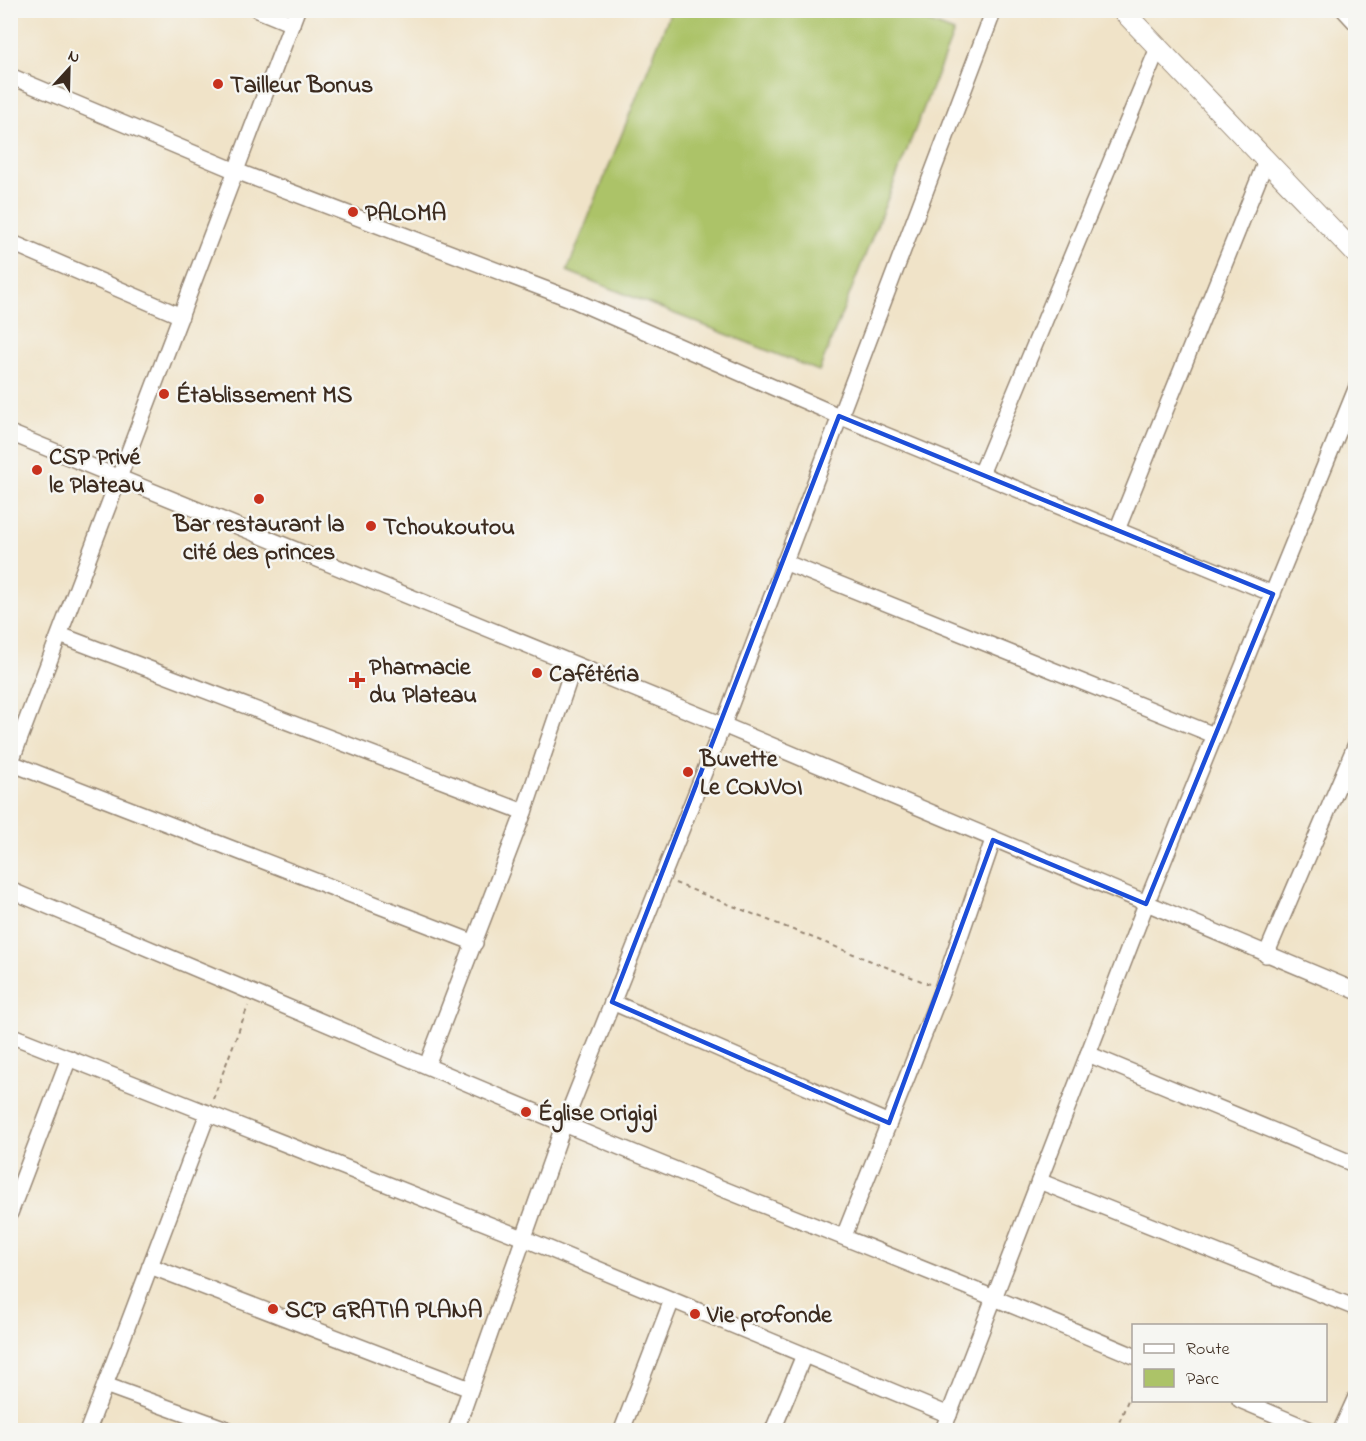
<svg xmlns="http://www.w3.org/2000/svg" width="1366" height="1441" viewBox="0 0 1366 1441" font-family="'Indie Flower',sans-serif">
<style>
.green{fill:#acc368;stroke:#747643;stroke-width:1.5}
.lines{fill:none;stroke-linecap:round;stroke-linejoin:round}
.minor-casing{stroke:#968673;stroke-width:18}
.tertiary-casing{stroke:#968673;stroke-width:22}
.path{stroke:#968673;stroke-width:2;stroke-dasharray:4.5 4.5;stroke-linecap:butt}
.minor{stroke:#fff;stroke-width:15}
.tertiary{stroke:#fff;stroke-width:20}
.marked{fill:none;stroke:#1d4ed8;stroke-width:4.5;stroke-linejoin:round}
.poi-dot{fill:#c8321e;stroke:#f6f6f2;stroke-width:2}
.labels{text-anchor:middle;stroke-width:5;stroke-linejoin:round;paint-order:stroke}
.poi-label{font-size:24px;font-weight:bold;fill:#3b2a1e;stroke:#f6f6f2;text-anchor:start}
</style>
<rect width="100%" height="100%" fill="#f6f6f2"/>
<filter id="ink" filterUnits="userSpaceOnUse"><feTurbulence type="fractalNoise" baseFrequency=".0167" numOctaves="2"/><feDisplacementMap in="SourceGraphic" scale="12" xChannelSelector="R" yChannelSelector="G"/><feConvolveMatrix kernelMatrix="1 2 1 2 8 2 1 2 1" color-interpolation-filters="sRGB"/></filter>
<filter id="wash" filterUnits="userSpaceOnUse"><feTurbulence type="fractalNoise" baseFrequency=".008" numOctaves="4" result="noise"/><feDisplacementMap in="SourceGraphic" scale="24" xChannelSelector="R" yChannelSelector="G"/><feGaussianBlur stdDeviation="1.35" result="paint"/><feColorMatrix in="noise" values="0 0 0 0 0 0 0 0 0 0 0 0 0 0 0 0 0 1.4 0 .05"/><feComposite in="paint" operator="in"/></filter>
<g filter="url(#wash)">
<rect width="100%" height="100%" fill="#f0e3c8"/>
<polygon class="green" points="671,11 900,11 954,32 819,371 567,271"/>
</g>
<g filter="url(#ink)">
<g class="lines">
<defs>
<g id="minor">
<polyline points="258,10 292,24"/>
<polyline points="1344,10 1356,23"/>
<polyline points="10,76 236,171 571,299 839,416 1273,594"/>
<polyline points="10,242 181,316"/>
<polyline points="10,433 723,725 1356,991"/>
<polyline points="981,474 1158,48"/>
<polyline points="1117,530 1266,161"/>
<polyline points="784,562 1214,735"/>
<polyline points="60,635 524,812"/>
<polyline points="11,763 475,943"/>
<polyline points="10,764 297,10"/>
<path d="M10,890C195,967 378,1046 562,1123C752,1203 944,1275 1134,1356"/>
<polyline points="1266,955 1356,744"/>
<polyline points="612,1002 889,1123"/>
<polyline points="10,1035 523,1238 949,1415"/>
<polyline points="1088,1054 1356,1165"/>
<polyline points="427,1065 524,812 574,665"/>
<polyline points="1039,1181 1356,1308"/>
<polyline points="10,1213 69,1058"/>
<polyline points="844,1236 942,989 993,840"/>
<polyline points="150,1266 470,1389"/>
<polyline points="105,1385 229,1430"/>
<polyline points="1240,1400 1311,1430"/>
<polyline points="88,1430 208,1113"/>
<polyline points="456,1430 564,1124 723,725 994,10"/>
<polyline points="622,1430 672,1300"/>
<polyline points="773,1430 804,1355"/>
<polyline points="943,1430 1146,904 1356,389"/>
<polyline points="1341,1430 1356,1397"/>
</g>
<polyline id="tertiary" points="1122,10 1356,254"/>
</defs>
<use href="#minor" class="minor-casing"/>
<use href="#tertiary" class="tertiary-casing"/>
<g class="path">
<polyline points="675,883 929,984"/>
<polyline points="213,1099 248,1006"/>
<polyline points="1116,1430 1134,1385"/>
</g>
<use href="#minor" class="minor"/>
<use href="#tertiary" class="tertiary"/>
</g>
</g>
<path class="marked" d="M839,416L1273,594L1146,904L993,840L889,1123L612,1002Z"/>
<g class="poi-dot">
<circle cx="218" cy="84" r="6"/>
<circle cx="353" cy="212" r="6"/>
<circle cx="164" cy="394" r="6"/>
<circle cx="37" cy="470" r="6"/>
<circle cx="259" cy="499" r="6"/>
<circle cx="371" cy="526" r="6"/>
<circle cx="537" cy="673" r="6"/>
<path d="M354 671h6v6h6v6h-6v6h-6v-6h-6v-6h6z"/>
<circle cx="688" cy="772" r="6"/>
<circle cx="526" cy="1112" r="6"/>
<circle cx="273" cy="1309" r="6"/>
<circle cx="695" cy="1314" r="6"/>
</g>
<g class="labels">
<g class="poi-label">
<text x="230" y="92">Tailleur Bonus</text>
<text x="365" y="220">PALOMA</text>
<text x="176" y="402">Établissement MS</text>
<text x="49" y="464">CSP Privé<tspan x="49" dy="28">le Plateau</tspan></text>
<text x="259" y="531" text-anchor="middle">Bar restaurant la<tspan x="259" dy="28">cité des princes</tspan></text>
<text x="383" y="534">Tchoukoutou</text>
<text x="369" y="674">Pharmacie<tspan x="369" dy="28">du Plateau</tspan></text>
<text x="549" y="681">Cafétéria</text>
<text x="700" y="766">Buvette<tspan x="700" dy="28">Le CONVOI</tspan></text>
<text x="538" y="1120">Église Origigi</text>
<text x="285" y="1317">SCP GRATIA PLANA</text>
<text x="707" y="1322">Vie profonde</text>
</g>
</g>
<rect width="1366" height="1441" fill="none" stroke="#f6f6f2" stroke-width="36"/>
<rect x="1132" y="1324" width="195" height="78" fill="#f6f6f2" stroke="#aba49d" stroke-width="1.5"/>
<rect x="1144" y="1344" width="30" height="9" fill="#ffffff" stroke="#aba49d" stroke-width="1.5"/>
<text x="1186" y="1354" font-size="18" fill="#3b2a1e">Route</text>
<rect x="1144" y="1369" width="30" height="18" fill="#acc368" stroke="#aba49d" stroke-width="1.5"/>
<text x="1186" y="1384" font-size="18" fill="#3b2a1e">Parc</text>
<g transform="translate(69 69) rotate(22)" stroke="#f6f6f2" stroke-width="4.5" paint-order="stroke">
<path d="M0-4.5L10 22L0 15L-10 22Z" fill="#3b2a1e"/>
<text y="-9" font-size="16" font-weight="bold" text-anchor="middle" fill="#3b2a1e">N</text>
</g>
</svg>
